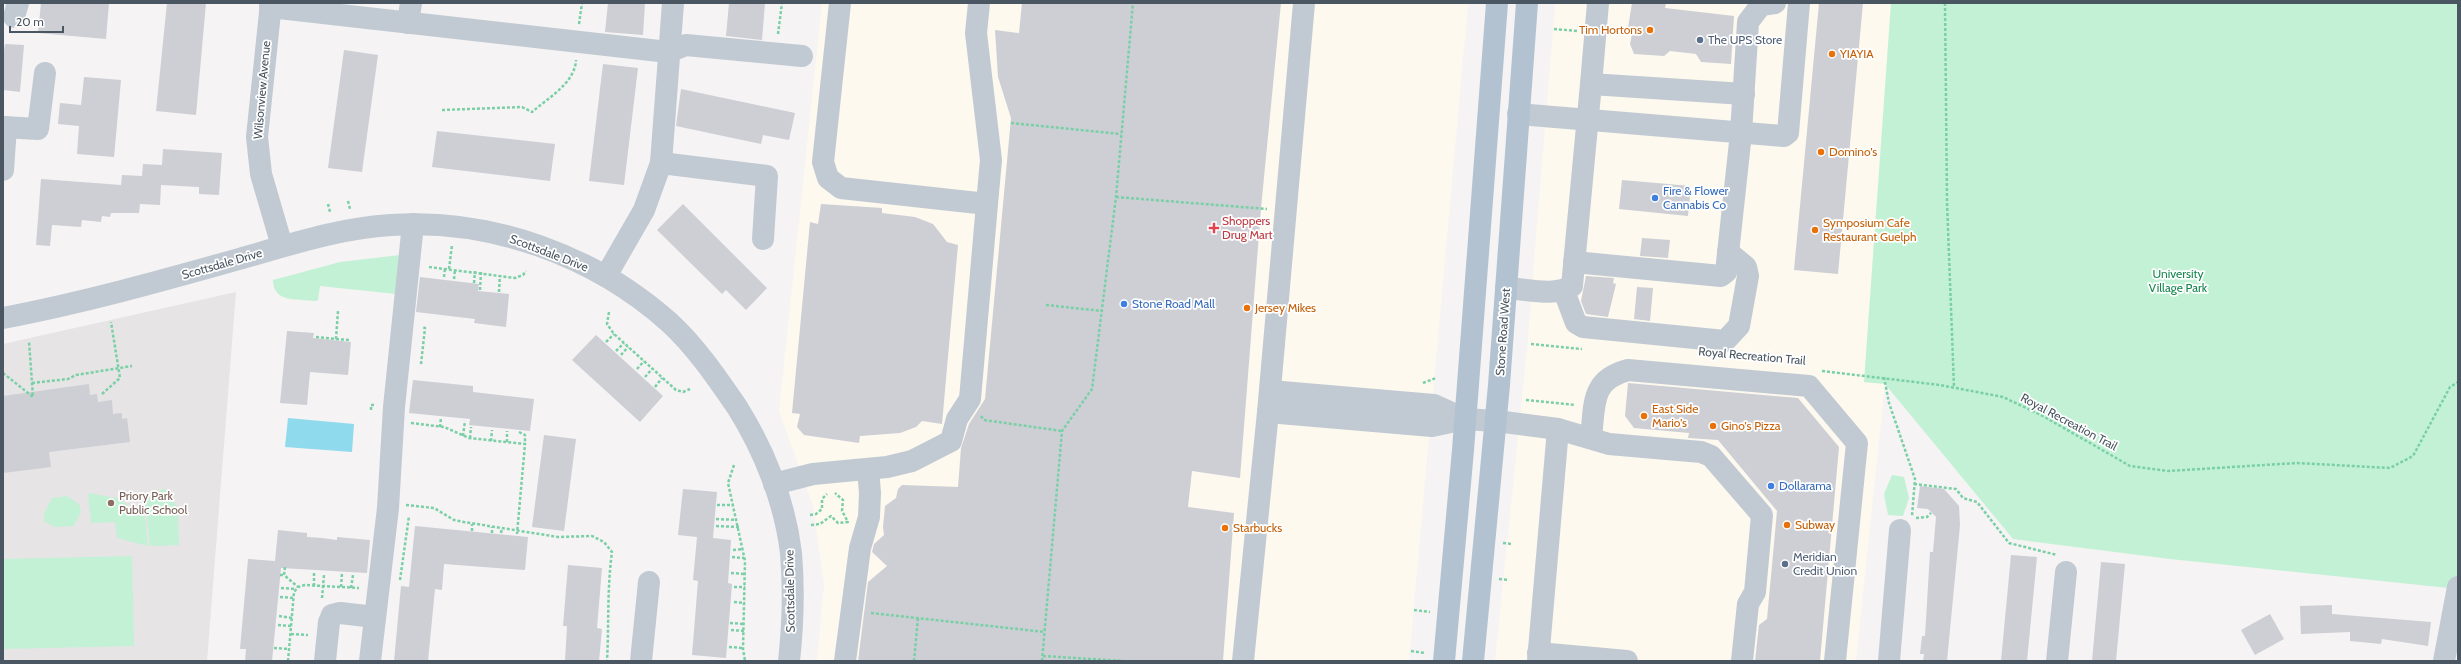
<svg xmlns="http://www.w3.org/2000/svg" width="2461" height="664" viewBox="0 0 2461 664" font-family="Cabin,sans-serif">
<style>
.commercial{fill:#fdf9ef}
.education{fill:#e6e4e5}
.green{fill:#c3f1d5}
.water{fill:#90daee}
.building{fill:#cdcfd5}
.lines{fill:none;stroke-linecap:round;stroke-linejoin:round}
.path{stroke:#7ad0a6;stroke-width:2.5;stroke-dasharray:3 2;stroke-linecap:butt}
.minor{stroke:#c1cad2;stroke-width:22}
.major{stroke:#b3c2d1;stroke-width:22}
.food-dot{fill:#e8710a;stroke:#fff;stroke-width:1.5}
.service-dot{fill:#5c6f8a;stroke:#fff;stroke-width:1.5}
.shop-dot{fill:#3f7fe0;stroke:#fff;stroke-width:1.5}
.health-dot{fill:#e0444e;stroke:#fff;stroke-width:1.5}
.education-dot{fill:#8d6e63;stroke:#fff;stroke-width:1.5}
.labels{text-anchor:middle;stroke-width:3.5;stroke-linejoin:round;paint-order:stroke}
.food-label{font-size:12px;fill:#c56008;stroke:#fff;text-anchor:start}
.service-label{font-size:12px;fill:#4e5e75;stroke:#fff;text-anchor:start}
.street-label{font-size:12px;fill:#4a5661;stroke:#fff}
.shop-label{font-size:12px;fill:#366cbe;stroke:#fff;text-anchor:start}
.health-label{font-size:12px;fill:#be3a42;stroke:#fff;text-anchor:start}
.park-label{font-size:12px;fill:#17864f;stroke:#fff}
.education-label{font-size:12px;fill:#785e54;stroke:#fff;text-anchor:start}
</style>
<rect width="100%" height="100%" fill="#f5f3f3"/>
<g class="commercial">
<polygon points="822,3 1468,3 1409,661 817,661 824,585 813,506 779,411"/>
<polygon points="1555,3 1891,3 1864,382 1885,384 1856,661 1495,661 1527,349"/>
</g>
<polygon class="education" points="236,292 207,661 3,661 3,344"/>
<g class="green">
<polygon points="1891,3 2458,3 2458,589 2170,559 2013,539 1885,384 1864,382"/>
<path d="M400,255L396,294L320,286L318,300L315,301C298,299 273,303 273,280L340,262Z"/>
<polygon points="1892,475 1904,477 1909,498 1903,516 1888,515 1884,494"/>
<polygon points="164,488 178,508 179,545 150,546 145,501"/>
<polygon points="88,493 117,498 145,517 148,546 117,538 115,522 91,523"/>
<polygon points="67,496 79,504 81,512 74,526 54,527 44,521 44,514 52,498"/>
<polygon points="132,556 134,646 3,649 3,559"/>
</g>
<polygon class="water" points="288,418 354,424 352,452 285,447"/>
<g class="building">
<polygon points="41,3 109,3 106,39 38,33"/>
<polygon points="167,3 206,3 196,115 156,111"/>
<polygon points="608,3 645,3 643,35 605,32"/>
<polygon points="729,3 765,3 762,40 726,36"/>
<polygon points="1022,3 1281,3 1261,208 1240,478 1192,471 1188,507 1234,513 1223,661 858,661 868,582 887,566 872,552 874,544 884,535 883,527 885,506 896,498 898,489 902,485 958,487 961,448 969,424 985,399 1011,118 998,77 995,30 1019,33"/>
<polygon points="1632,3 1666,3 1665,8 1734,16 1731,64 1701,62 1696,54 1670,51 1664,56 1634,54 1630,44 1633,29 1628,28"/>
<polygon points="1819,3 1863,3 1838,274 1794,270"/>
<polygon points="5,44 24,45 20,92 3,90 3,57"/>
<polygon points="344,50 378,55 362,172 328,168"/>
<polygon points="603,64 638,68 624,185 589,181"/>
<polygon points="84,77 121,80 114,157 77,154 79,126 58,124 60,103 81,105"/>
<polygon points="681,89 795,113 789,140 763,135 761,144 676,126"/>
<polygon points="437,131 555,144 550,181 432,167"/>
<polygon points="163,149 222,153 219,195 199,194 199,187 161,185 160,205 140,204 139,213 111,213 110,217 102,216 101,222 82,220 81,227 52,225 50,246 36,245 41,179 121,185 122,175 142,176 143,164 162,165"/>
<polygon points="1622,180 1691,186 1688,216 1619,209"/>
<polygon points="683,204 767,288 746,310 726,290 722,294 657,230"/>
<polygon points="821,204 882,208 882,213 915,217 933,224 947,242 958,245 942,424 922,421 916,427 900,433 860,436 859,443 804,435 797,427 800,414 792,413 810,222 818,224"/>
<polygon points="1642,238 1670,240 1668,258 1640,256"/>
<polygon points="1586,276 1614,278 1613,283 1616,284 1608,317 1586,314 1581,301"/>
<polygon points="420,277 479,284 478,291 509,294 506,327 474,323 475,319 416,312"/>
<polygon points="1637,287 1653,288 1650,321 1634,319"/>
<polygon points="287,331 314,333 313,338 351,342 348,375 310,372 307,405 280,403"/>
<polygon points="596,335 663,396 640,422 572,360"/>
<polygon points="413,380 473,386 473,392 534,399 530,431 469,425 470,419 409,413"/>
<polygon points="1628,383 1798,398 1839,447 1820,661 1755,661 1759,625 1767,619 1777,511 1718,440 1688,438 1689,433 1634,428 1625,416"/>
<polygon points="89,384 90,395 97,394 98,402 112,400 113,414 122,413 122,419 127,418 130,442 49,452 51,467 3,473 3,396"/>
<polygon points="544,435 576,439 564,531 532,527"/>
<polygon points="1920,486 1944,489 1959,506 1960,525 1947,661 1923,661 1924,654 1920,654 1922,636 1925,636 1930,552 1933,552 1936,517 1928,509 1917,508"/>
<polygon points="683,489 717,492 713,538 731,540 728,583 732,584 726,658 692,655 698,581 693,580 697,537 678,535"/>
<polygon points="415,526 528,537 525,570 444,564 442,590 435,589 428,661 394,661 401,586 409,587"/>
<polygon points="278,530 307,533 307,537 322,538 337,540 337,537 370,540 367,573 281,568 272,661 245,661 246,649 240,649 248,559 275,561"/>
<polygon points="2011,555 2037,557 2027,661 2001,661"/>
<polygon points="2101,562 2125,564 2116,661 2092,661"/>
<polygon points="568,565 602,568 597,628 602,629 599,661 565,661 567,626 563,626"/>
<polygon points="2332,605 2332,614 2431,622 2428,646 2382,639 2381,644 2350,641 2350,632 2301,634 2300,606"/>
<polygon points="2270,614 2284,639 2255,655 2241,630"/>
</g>
<g class="lines">
<g class="path">
<polyline points="1945,3 1947,202 1954,387"/>
<polyline points="579,24 582,3"/>
<polyline points="1554,29 1577,31"/>
<polyline points="778,34 782,3"/>
<path d="M442,110L522,107L532,112C548,98 575,83 576,60"/>
<polyline points="1011,123 1121,134"/>
<polyline points="1116,197 1267,209"/>
<polyline points="348,201 350,209"/>
<polyline points="328,204 330,212"/>
<polyline points="429,267 515,278 523,275 526,271"/>
<polyline points="449,269 452,245"/>
<polyline points="444,277 445,268"/>
<polyline points="454,279 455,270"/>
<polyline points="474,283 475,271"/>
<polyline points="480,290 481,272"/>
<polyline points="499,292 500,275"/>
<polyline points="1046,305 1102,311"/>
<polyline points="609,312 607,324 614,334 676,390 683,392 690,389"/>
<polyline points="316,337 336,339 338,311"/>
<polyline points="336,339 349,340"/>
<polyline points="606,342 614,334"/>
<polyline points="1531,344 1582,349"/>
<polyline points="616,351 624,343"/>
<polyline points="621,355 628,347"/>
<polyline points="421,364 425,328 422,327"/>
<polyline points="637,369 644,361"/>
<polyline points="1822,371 1940,385 2003,397 2043,416 2130,466 2168,471 2297,463 2390,468 2413,456 2450,387 2458,382"/>
<polyline points="3,373 33,397 29,341"/>
<polyline points="645,377 652,369"/>
<polyline points="1884,377 1889,403 1915,479 1912,516"/>
<polyline points="32,383 68,379 76,375 132,366"/>
<polyline points="1423,383 1436,378"/>
<polyline points="655,387 662,378"/>
<polyline points="102,394 120,378 111,322"/>
<polyline points="1526,400 1575,405"/>
<polyline points="371,410 371,405 375,405"/>
<polyline points="981,416 984,420 1062,431"/>
<polyline points="411,423 444,427 469,438 525,444 517,534"/>
<polyline points="440,427 441,418"/>
<polyline points="519,432 525,435 525,444"/>
<polyline points="463,436 465,421"/>
<polyline points="470,438 471,427"/>
<polyline points="491,441 492,430"/>
<polyline points="507,442 507,431"/>
<polyline points="734,465 728,483 745,561 743,649 745,661"/>
<polyline points="1914,484 1956,489 1963,498 1977,502 2009,543 2057,555"/>
<path d="M406,505L434,508L454,520L464,522L558,537L592,536L604,542L612,552C607,588 609,625 607,661"/>
<polyline points="717,505 733,505"/>
<polyline points="810,515 816,514 822,509 822,499 827,494"/>
<polyline points="1916,518 1927,517 1931,513"/>
<polyline points="716,519 737,520"/>
<polyline points="811,525 820,524 831,516 838,523 848,522 842,511 843,500 835,493"/>
<polyline points="716,526 739,527"/>
<polyline points="472,531 472,524"/>
<polyline points="492,533 492,527"/>
<polyline points="501,533 502,528"/>
<polyline points="1503,543 1512,544"/>
<polyline points="733,550 743,549"/>
<polyline points="732,557 744,558"/>
<polyline points="285,567 284,575 298,587"/>
<polyline points="731,573 745,574"/>
<polyline points="280,575 284,575"/>
<polyline points="1499,579 1509,580"/>
<polyline points="400,580 409,516"/>
<polyline points="314,586 314,573"/>
<polyline points="341,587 342,573"/>
<polyline points="734,587 745,587"/>
<polyline points="281,588 296,589"/>
<polyline points="351,588 353,575"/>
<polyline points="280,597 294,598"/>
<polyline points="322,598 324,575"/>
<polyline points="734,602 745,603"/>
<polyline points="1414,610 1430,612"/>
<polyline points="871,613 1045,632"/>
<polyline points="279,616 292,618"/>
<polyline points="730,623 744,624"/>
<polyline points="278,625 291,626"/>
<polyline points="731,630 744,631"/>
<polyline points="291,634 308,635"/>
<polyline points="729,647 743,648"/>
<polyline points="274,648 289,649"/>
<polyline points="1411,651 1425,653"/>
<polyline points="1043,656 1124,661"/>
<polyline points="288,661 294,592 298,587 305,585 359,588"/>
<polyline points="914,661 918,618"/>
<polyline points="1042,661 1062,431 1092,389 1116,197 1133,3"/>
</g>
<g class="minor">
<polyline points="271,3 257,137 261,174 282,246"/>
<polyline points="979,3 976,33 991,160 987,204"/>
<polyline points="270,7 668,52 686,45 802,56"/>
<polyline points="14,17 18,3"/>
<polyline points="408,23 411,3"/>
<polyline points="1591,84 1598,3"/>
<polyline points="1518,114 1784,136 1788,133 1799,3"/>
<polyline points="3,127 38,129 45,73"/>
<polyline points="661,163 767,176 763,239"/>
<polyline points="3,170 6,127"/>
<polyline points="1574,262 1721,276 1726,272 1741,133 1748,22 1761,5 1775,3"/>
<polyline points="606,276 644,210 661,163 673,3"/>
<path d="M1506,288C1527,289 1554,297 1572,286L1591,84L1744,94"/>
<polyline points="1564,291 1576,323 1583,327 1725,341 1739,326 1748,276 1746,267 1728,252"/>
<path d="M3,318C82,303 161,281 239,259C289,245 339,228 391,225C492,218 595,256 670,323C696,347 717,378 737,407C764,450 785,502 791,553C794,589 793,625 789,661"/>
<polyline points="1270,391 1434,405 1465,419"/>
<polyline points="1268,412 1432,426 1465,419 1496,421 1558,429 1609,444 1701,452 1711,456 1762,515 1755,592 1748,604 1742,661"/>
<path d="M1591,438C1595,405 1590,380 1628,370L1809,386L1857,443L1835,661"/>
<polyline points="774,484 813,474 887,467 912,461 951,441 957,419 970,399 987,204 841,188 828,178 823,162 840,3"/>
<polyline points="1538,653 1627,661"/>
<polyline points="325,661 329,622 332,615 340,613 375,617"/>
<polyline points="370,661 388,508 394,407 413,224"/>
<polyline points="641,661 649,582"/>
<polyline points="845,661 860,548 869,517 870,493 868,469"/>
<polyline points="1243,661 1268,412 1304,3"/>
<polyline points="1538,661 1558,429"/>
<polyline points="1889,661 1900,530"/>
<polyline points="2057,661 2066,572"/>
<polyline points="2444,661 2458,587"/>
</g>
<g class="major">
<polyline points="1444,661 1463,450 1497,3"/>
<polyline points="1473,661 1499,385 1527,3"/>
</g>
</g>
<g class="food-dot">
<circle cx="1650" cy="30" r="4"/>
<circle cx="1832" cy="54" r="4"/>
<circle cx="1821" cy="152" r="4"/>
<circle cx="1815" cy="230" r="4"/>
<circle cx="1247" cy="308" r="4"/>
<circle cx="1644" cy="416" r="4"/>
<circle cx="1713" cy="426" r="4"/>
<circle cx="1787" cy="525" r="4"/>
<circle cx="1225" cy="528" r="4"/>
</g>
<g class="service-dot">
<circle cx="1700" cy="40" r="4"/>
<circle cx="1785" cy="564" r="4"/>
</g>
<g class="shop-dot">
<circle cx="1655" cy="198" r="4"/>
<circle cx="1124" cy="304" r="4"/>
<circle cx="1771" cy="486" r="4"/>
</g>
<path class="health-dot" d="M1212 222h4v4h4v4h-4v4h-4v-4h-4v-4h4z"/>
<circle class="education-dot" cx="111" cy="503" r="4"/>
<g class="labels">
<g class="food-label">
<text x="1642" y="34" text-anchor="end">Tim Hortons</text>
<text x="1840" y="58">YIAYIA</text>
<text x="1829" y="156">Domino's</text>
<text x="1823" y="227">Symposium Cafe<tspan x="1823" dy="14">Restaurant Guelph</tspan></text>
<text x="1255" y="312">Jersey Mikes</text>
<text x="1652" y="413">East Side<tspan x="1652" dy="14">Mario's</tspan></text>
<text x="1721" y="430">Gino's Pizza</text>
<text x="1795" y="529">Subway</text>
<text x="1233" y="532">Starbucks</text>
</g>
<g class="service-label">
<text x="1708" y="44">The UPS Store</text>
<text x="1793" y="561">Meridian<tspan x="1793" dy="14">Credit Union</tspan></text>
</g>
<g class="street-label">
<text transform="translate(262 90) rotate(-85)" y="4">Wilsonview Avenue</text>
<text transform="translate(549 253) rotate(21)" y="4">Scottsdale Drive</text>
<text transform="translate(222 264) rotate(-16)" y="4">Scottsdale Drive</text>
<text transform="translate(1503 332) rotate(-86)" y="4">Stone Road West</text>
<text transform="translate(1752 356) rotate(5)" y="4">Royal Recreation Trail</text>
<text transform="translate(2069 422) rotate(28)" y="4">Royal Recreation Trail</text>
<text transform="translate(790 591) rotate(-91)" y="4">Scottsdale Drive</text>
</g>
<g class="shop-label">
<text x="1663" y="195">Fire &amp; Flower<tspan x="1663" dy="14">Cannabis Co</tspan></text>
<text x="1132" y="308">Stone Road Mall</text>
<text x="1779" y="490">Dollarama</text>
</g>
<g class="health-label">
<text x="1222" y="225">Shoppers<tspan x="1222" dy="14">Drug Mart</tspan></text>
</g>
<g class="park-label">
<text x="2178" y="278">University<tspan x="2178" dy="14">Village Park</tspan></text>
</g>
<g class="education-label">
<text x="119" y="500">Priory Park<tspan x="119" dy="14">Public School</tspan></text>
</g>
</g>
<rect width="2461" height="664" fill="none" stroke="#4a5661" stroke-width="8"/>
<path d="M10 26v6h53v-6" fill="none" stroke="#4a5661" stroke-width="2"/>
<text x="16" y="26" font-size="12" fill="#4a5661" stroke="#ffffff" stroke-width="3" paint-order="stroke">20 m</text>
</svg>
